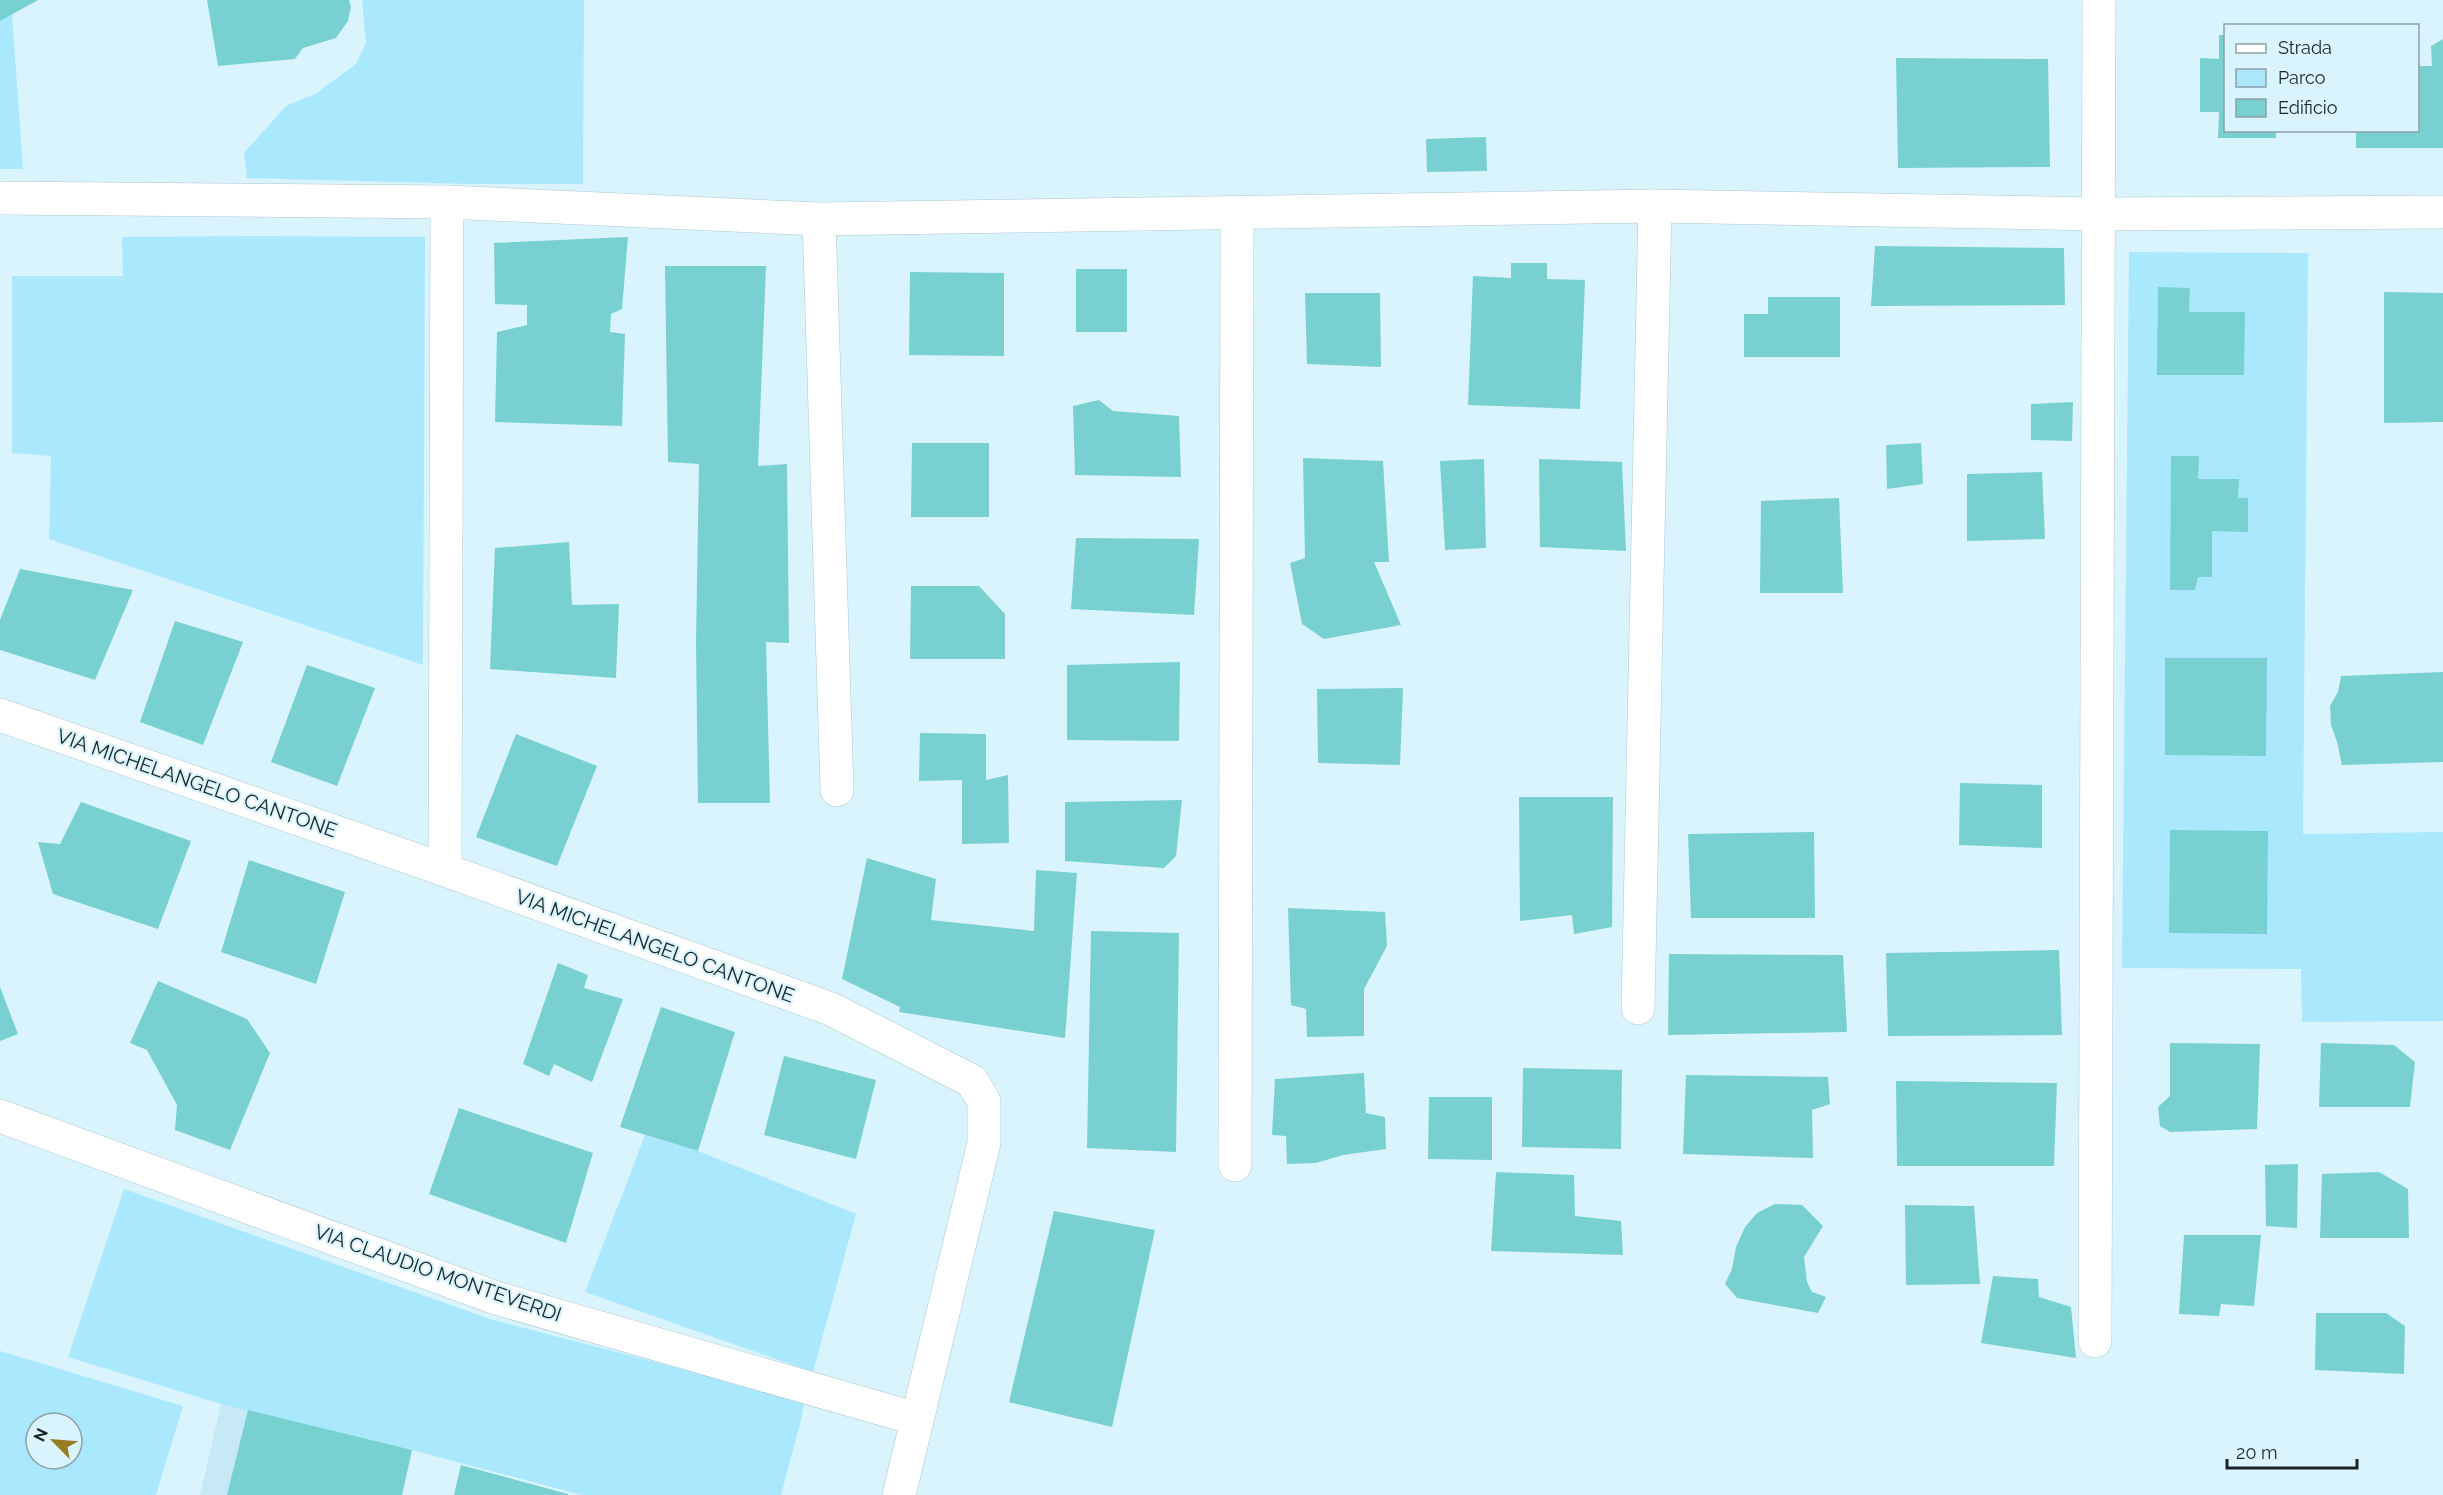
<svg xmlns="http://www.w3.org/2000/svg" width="2443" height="1495" viewBox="0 0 2443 1495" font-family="Raleway,sans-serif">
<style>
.built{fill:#c6e9f5}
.green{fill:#aae8fd;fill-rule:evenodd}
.building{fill:#78d1d0}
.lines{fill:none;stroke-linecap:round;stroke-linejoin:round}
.street-casing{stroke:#adc7d0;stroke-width:34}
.street{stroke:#fff;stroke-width:33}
.labels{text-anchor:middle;stroke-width:4.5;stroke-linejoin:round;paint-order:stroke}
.street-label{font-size:20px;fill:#1a2427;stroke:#d9f4fd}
</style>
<rect width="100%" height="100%" fill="#d9f4fd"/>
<polygon class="built" points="221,1404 412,1450 402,1495 200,1495"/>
<g class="green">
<polygon points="362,0 584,0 583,184 471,184 247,178 244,153 286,106 315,94 356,64 366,43"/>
<polygon points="12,14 23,169 0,169 0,21"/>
<polygon points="256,236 425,237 423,665 49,539 51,456 12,453 12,276 123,276 122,237"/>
<polygon points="2129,252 2308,253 2303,834 2443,832 2443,1021 2302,1022 2301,969 2122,968"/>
<polygon points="645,1135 698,1151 856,1214 813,1372 585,1292"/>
<polygon points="124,1189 490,1319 804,1401 801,1420 781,1495 582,1495 412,1450 221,1404 68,1357"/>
<path d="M0,1351L183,1406L156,1495H0ZM36,1423H72V1459H36Z"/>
</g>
<g class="building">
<polygon points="0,0 38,0 0,21"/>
<polygon points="207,0 349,0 351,6 348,21 336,38 303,48 295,59 218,66"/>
<polygon points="2219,35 2226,35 2226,130 2276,130 2276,138 2218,138 2219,112 2200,112 2200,58 2219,59"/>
<polygon points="2443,39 2443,148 2356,148 2356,130 2418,130 2418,66 2432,66 2431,46"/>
<polygon points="1896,58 2048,59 2050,167 1898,168"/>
<polygon points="1486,137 1487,171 1427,172 1426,139"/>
<polygon points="628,237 622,309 611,314 610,332 625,334 622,426 495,422 497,332 527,325 527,305 495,304 494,243"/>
<polygon points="1875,246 2064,248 2065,305 1871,306"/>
<polygon points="1511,263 1547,263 1547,279 1585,280 1580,409 1468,405 1473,276 1511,278"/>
<polygon points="665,266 766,266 758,466 787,464 789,643 766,642 770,803 698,803 696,642 699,464 668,462"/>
<rect x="1076" y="269" width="51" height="63"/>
<polygon points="910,272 1004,273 1004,356 909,355"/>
<polygon points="2158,287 2190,288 2189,312 2245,312 2244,375 2157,375"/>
<polygon points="2384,292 2443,293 2443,422 2384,423"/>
<polygon points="1305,293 1380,293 1381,367 1307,364"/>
<polygon points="1768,297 1840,297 1840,357 1744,357 1744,314 1768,314"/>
<polygon points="1099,400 1113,411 1179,416 1181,477 1075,475 1073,406"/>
<polygon points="2073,402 2072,441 2031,440 2031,404"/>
<polygon points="912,443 989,443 989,517 911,517"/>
<polygon points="1921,443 1923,484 1887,489 1886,445"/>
<polygon points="2171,456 2199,456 2198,479 2239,479 2238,498 2248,498 2248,532 2212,531 2212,577 2198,577 2195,590 2170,590"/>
<polygon points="1303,458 1383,461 1389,562 1374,562 1401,625 1324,639 1302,624 1290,563 1305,558"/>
<polygon points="1484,459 1486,548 1445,550 1440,461"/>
<polygon points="1539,459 1622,462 1626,551 1540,547"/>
<polygon points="2042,472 2045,539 1967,541 1967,474"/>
<polygon points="1839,498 1843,593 1760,593 1761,501"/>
<polygon points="1076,538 1199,539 1194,615 1071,609"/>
<polygon points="569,542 572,605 619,604 616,678 490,669 495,548"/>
<polygon points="20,569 133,590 95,680 0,650 0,620"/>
<polygon points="911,586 979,586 1005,614 1005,659 910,659"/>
<polygon points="175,621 243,642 203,745 140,722"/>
<polygon points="2165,658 2267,658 2266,756 2165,755"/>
<polygon points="1180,662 1179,741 1067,740 1067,665"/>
<polygon points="307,665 375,688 337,786 271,762"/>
<polygon points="2443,672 2443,762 2342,765 2337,742 2331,725 2330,706 2338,692 2341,676"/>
<polygon points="1403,688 1400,765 1318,763 1317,689"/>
<polygon points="920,733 986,734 986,780 1008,775 1009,843 962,844 962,780 919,781"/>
<polygon points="516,734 597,766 557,866 476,837"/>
<polygon points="1960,783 2042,785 2042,848 1959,845"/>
<polygon points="1519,797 1613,797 1612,927 1574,934 1572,915 1520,921"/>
<polygon points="1182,800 1176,856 1164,868 1065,861 1065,802"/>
<polygon points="81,802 191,841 158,929 53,894 38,842 60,844"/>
<polygon points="2170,830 2268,831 2267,934 2169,933"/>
<polygon points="1814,832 1815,918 1691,918 1688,834"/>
<polygon points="867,858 936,879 931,920 1034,931 1036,870 1077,873 1065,1038 899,1012 900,1007 842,979"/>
<polygon points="249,860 345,892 316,984 221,952"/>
<polygon points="1288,908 1385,912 1387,946 1364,989 1364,1036 1307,1037 1306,1009 1291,1005"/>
<polygon points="1091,931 1179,933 1176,1152 1087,1148"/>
<polygon points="2059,950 2062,1035 1888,1036 1886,953"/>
<polygon points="1669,954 1843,955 1847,1032 1668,1035"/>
<polygon points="558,963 588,975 584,988 623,999 592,1082 554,1064 549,1076 523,1064"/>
<polygon points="158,981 247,1019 270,1053 230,1150 175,1130 177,1105 147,1050 130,1043"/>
<polygon points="0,987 18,1034 0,1041"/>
<polygon points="661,1007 735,1032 698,1151 620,1127"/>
<polygon points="2170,1043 2260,1044 2257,1129 2170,1132 2160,1126 2158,1107 2170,1096"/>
<polygon points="2321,1043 2394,1045 2415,1062 2410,1107 2319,1107"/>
<polygon points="784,1056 876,1080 856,1159 764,1135"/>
<polygon points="1523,1068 1622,1070 1621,1149 1522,1147"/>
<polygon points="1364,1073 1366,1113 1385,1117 1386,1149 1343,1155 1316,1163 1287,1164 1286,1136 1272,1135 1275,1079"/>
<polygon points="1686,1075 1828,1077 1830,1104 1812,1110 1813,1158 1683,1154"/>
<polygon points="1896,1081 2057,1083 2054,1166 1897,1166"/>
<polygon points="1429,1097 1492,1097 1492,1160 1428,1159"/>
<polygon points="459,1108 593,1153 566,1243 429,1194"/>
<polygon points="2298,1164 2297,1228 2266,1226 2265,1165"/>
<polygon points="1496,1172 1574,1175 1575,1216 1621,1221 1623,1255 1491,1251"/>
<polygon points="2379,1172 2408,1189 2409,1238 2320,1238 2322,1174"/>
<polygon points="1775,1204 1802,1205 1823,1226 1804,1257 1807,1282 1812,1292 1826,1297 1818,1313 1737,1298 1725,1284 1732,1269 1736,1247 1745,1227 1757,1213"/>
<polygon points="1905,1205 1974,1206 1980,1284 1906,1285"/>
<polygon points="1054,1211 1155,1230 1112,1427 1009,1402"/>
<polygon points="2184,1235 2261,1235 2254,1306 2221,1304 2219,1316 2179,1314"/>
<polygon points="1993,1276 2038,1279 2039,1297 2071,1307 2076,1358 1981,1343"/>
<polygon points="2316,1313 2386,1313 2405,1326 2404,1374 2315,1370"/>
<polygon points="248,1410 412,1450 402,1495 227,1495"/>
<polygon points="461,1465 568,1494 568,1495 454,1495"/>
</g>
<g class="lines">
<defs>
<g id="street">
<polyline points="0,198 447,202 819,219 1655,206 2099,214 2443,212"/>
<polyline points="819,219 837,790"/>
<polyline points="0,715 445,870 831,1009 972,1081 984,1101 984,1143 899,1495"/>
<polyline points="445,870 447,202"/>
<polyline points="1638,1008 1655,206"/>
<polyline points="0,1116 496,1298 917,1419"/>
<polyline points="1235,1165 1237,212"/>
<polyline points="2095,1341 2099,0"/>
</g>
</defs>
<use href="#street" class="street-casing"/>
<use href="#street" class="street"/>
</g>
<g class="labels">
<g class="street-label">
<text transform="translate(197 783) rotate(19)" y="7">VIA MICHELANGELO CANTONE</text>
<text transform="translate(655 946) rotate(20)" y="7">VIA MICHELANGELO CANTONE</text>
<text transform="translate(438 1273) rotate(19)" y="7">VIA CLAUDIO MONTEVERDI</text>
</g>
</g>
<rect x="2224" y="24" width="195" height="108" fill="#d9f4fd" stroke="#8da1a7" stroke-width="1.5"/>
<rect x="2236" y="44" width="30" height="9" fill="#ffffff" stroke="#8da1a7" stroke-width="1.5"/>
<text x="2278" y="54" font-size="18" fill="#1a2427">Strada</text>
<rect x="2236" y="69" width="30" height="18" fill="#aae8fd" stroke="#8da1a7" stroke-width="1.5"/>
<text x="2278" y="84" font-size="18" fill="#1a2427">Parco</text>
<rect x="2236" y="99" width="30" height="18" fill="#78d1d0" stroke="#8da1a7" stroke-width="1.5"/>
<text x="2278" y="114" font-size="18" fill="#1a2427">Edificio</text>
<g transform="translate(54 1441) rotate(295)"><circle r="28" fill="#d9f4fd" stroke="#8da1a7" stroke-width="1.5"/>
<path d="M0-4.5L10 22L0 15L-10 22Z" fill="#987b23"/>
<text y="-9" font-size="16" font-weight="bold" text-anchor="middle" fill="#1a2427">N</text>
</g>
<path d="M2227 1459v9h130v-9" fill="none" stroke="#1a2427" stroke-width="3"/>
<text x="2236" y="1459" font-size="18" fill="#1a2427" stroke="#d9f4fd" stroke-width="4.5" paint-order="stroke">20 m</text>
</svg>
